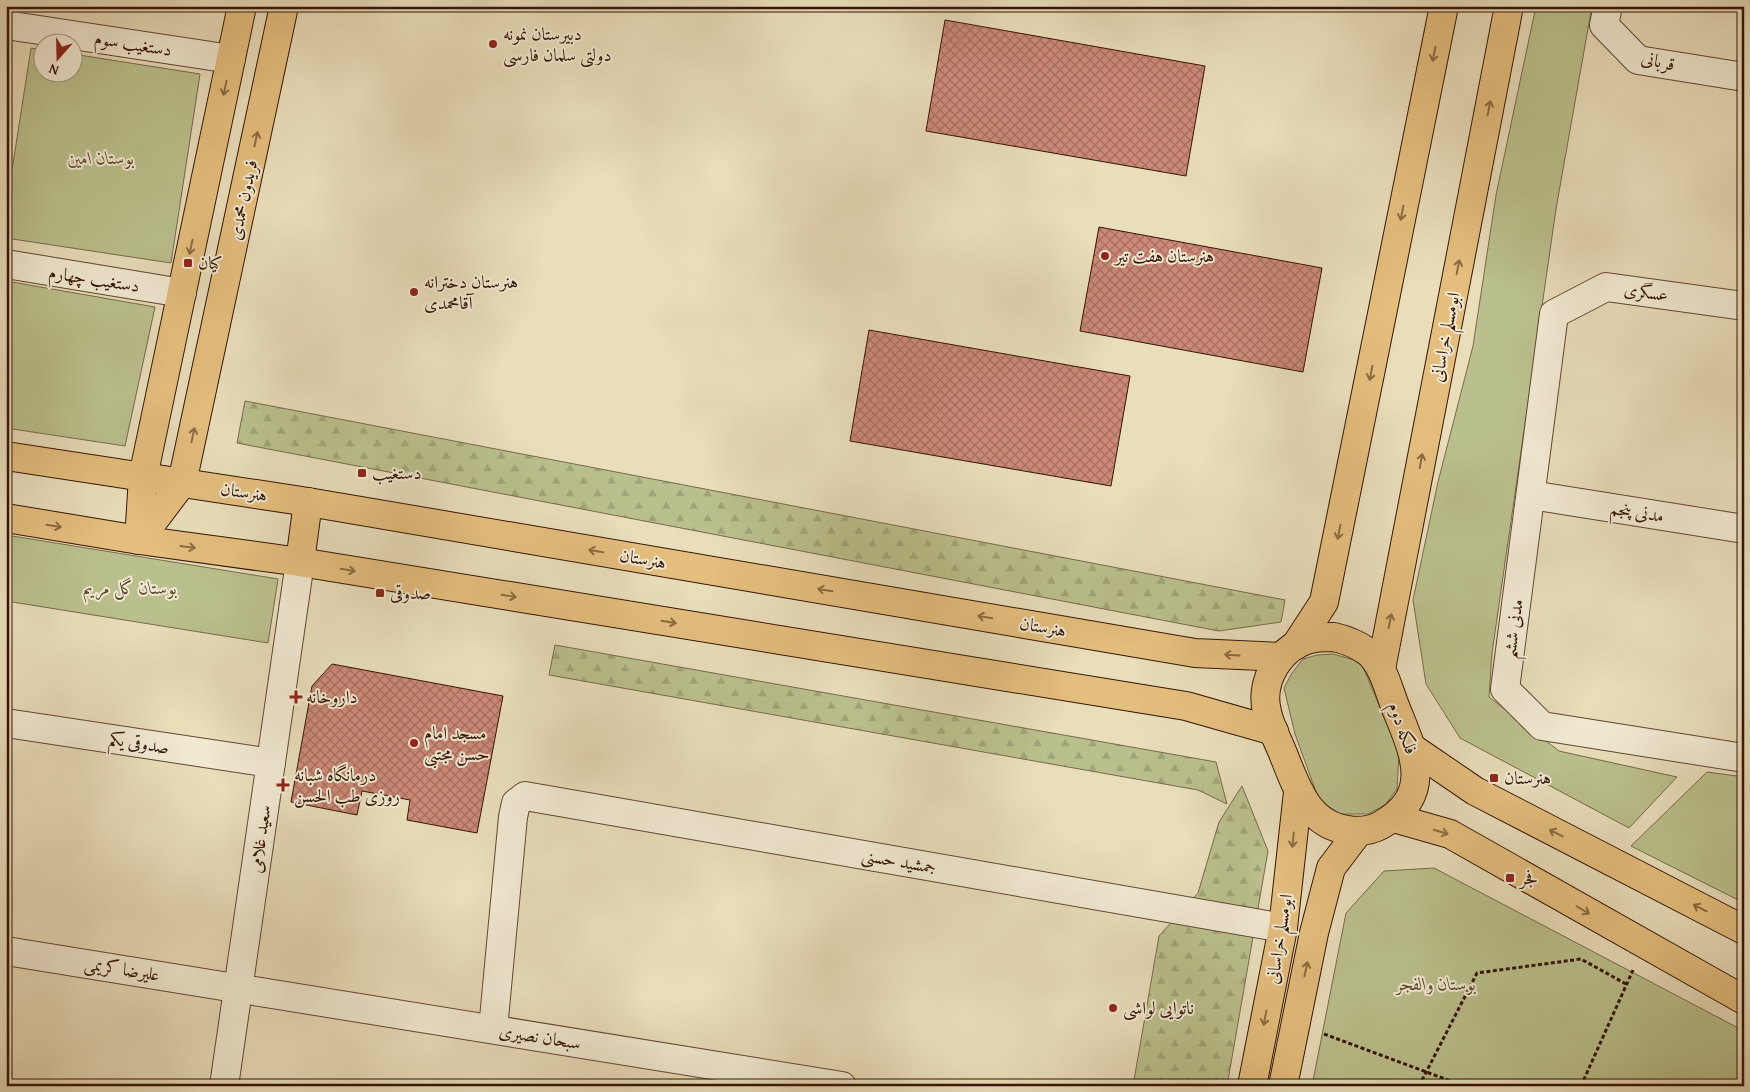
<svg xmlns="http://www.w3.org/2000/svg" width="1750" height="1092" viewBox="0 0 1750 1092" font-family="'Gentium Book Plus',Amiri,serif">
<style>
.green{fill:#bac08d;stroke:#776a49}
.forest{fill:url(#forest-firs);stroke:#776a49}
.building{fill:url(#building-cross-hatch);stroke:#341505}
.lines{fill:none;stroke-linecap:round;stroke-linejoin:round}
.minor-casing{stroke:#614732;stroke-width:30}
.major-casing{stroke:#341505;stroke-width:30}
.path{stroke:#341505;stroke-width:3;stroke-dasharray:4 2.5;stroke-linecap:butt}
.minor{stroke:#f1e9d2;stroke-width:28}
.major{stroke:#e4be7d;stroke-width:28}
.oneway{stroke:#8c6a41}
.poi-dot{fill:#8f2418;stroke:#f1e9d2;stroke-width:2}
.labels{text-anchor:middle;stroke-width:4;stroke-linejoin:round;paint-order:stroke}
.poi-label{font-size:18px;fill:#341505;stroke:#f1e9d2;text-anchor:start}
.street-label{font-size:18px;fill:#341505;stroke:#f1e9d2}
.park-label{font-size:18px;font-style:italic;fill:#5c482e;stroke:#f1e9d2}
</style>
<defs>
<pattern id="forest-firs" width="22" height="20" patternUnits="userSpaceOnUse" patternTransform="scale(1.25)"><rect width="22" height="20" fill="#bac08d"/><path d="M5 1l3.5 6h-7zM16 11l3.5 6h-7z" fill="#a0a478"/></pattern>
<pattern id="building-cross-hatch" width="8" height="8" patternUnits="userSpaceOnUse" patternTransform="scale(1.25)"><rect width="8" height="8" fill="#cc8978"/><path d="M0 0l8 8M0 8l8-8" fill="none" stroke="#a66f60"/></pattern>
</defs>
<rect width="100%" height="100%" fill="#e9ddba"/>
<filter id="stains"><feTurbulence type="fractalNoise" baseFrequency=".004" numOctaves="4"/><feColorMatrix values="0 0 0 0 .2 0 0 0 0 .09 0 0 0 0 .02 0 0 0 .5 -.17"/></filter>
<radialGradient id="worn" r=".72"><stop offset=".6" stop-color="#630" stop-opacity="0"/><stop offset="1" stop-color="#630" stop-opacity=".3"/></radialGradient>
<g class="green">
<polygon points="1536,6 1592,6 1556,209 1492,653 1489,697 1559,751 1677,777 1629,828 1460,738 1426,684 1413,600 1438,482 1473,346 1496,195"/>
<polygon points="31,48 42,50 42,72 72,72 73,54 200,74 171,263 6,238 6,209"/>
<polygon points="6,281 155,307 125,446 6,428"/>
<polygon points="6,535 278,579 268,643 6,601"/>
<polygon points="1333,654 1361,662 1399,753 1397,789 1385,805 1368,814 1340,814 1319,800 1295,734 1284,688 1292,673 1303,659 1317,655"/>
<polygon points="1707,772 1744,777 1744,903 1631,846"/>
<polygon points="1434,868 1744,1031 1744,1086 1312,1086 1346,913 1384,871"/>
</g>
<g class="forest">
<polygon points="245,401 1285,600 1281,622 1219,631 237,443"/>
<polygon points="555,645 1216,762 1227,804 1198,790 549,675"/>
<polygon points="1242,786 1268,851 1227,1086 1133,1086 1159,936 1198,893 1219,822"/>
</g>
<g class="building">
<polygon points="945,20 1205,66 1186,176 926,131"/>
<polygon points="1099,227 1322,268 1303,372 1080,331"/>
<polygon points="869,330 1130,376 1111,486 850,441"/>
<polygon points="332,664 503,696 477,833 407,820 410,800 362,791 357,815 291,802 312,686"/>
</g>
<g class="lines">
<defs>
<g id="minor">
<polyline points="1608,6 1604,25 1638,60 1744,77"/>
<polyline points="6,25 231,59"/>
<polyline points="6,264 182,293"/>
<polyline points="1744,306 1606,287 1554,314 1505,689 1542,726 1744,758"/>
<polyline points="1531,495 1744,529"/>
<polyline points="6,723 271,763"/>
<polyline points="6,951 842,1086"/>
<polyline points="493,1029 513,817 516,803 525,796 1283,928"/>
<polyline points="224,1086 300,562"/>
</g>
<g id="major">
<polyline points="6,456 308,502 1195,653 1281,657"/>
<polyline points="6,518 139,540 300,562 1186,706 1274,731"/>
<polyline points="139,540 182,483 284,6"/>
<polyline points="139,540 143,477 242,6"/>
<polyline points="300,562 308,502"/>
<path d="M1334,637C1347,640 1357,644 1368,652C1383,665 1388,688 1395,706C1413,751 1436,794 1381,825C1372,830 1360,832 1348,830C1307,825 1296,785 1282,751C1277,739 1270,726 1267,712C1259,680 1281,644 1315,638C1321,637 1328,637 1334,637Z"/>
<polyline points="1296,645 1324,602 1444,6"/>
<polyline points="1381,669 1509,6"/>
<polyline points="1412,748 1475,791 1744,930"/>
<polyline points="1394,818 1450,834 1744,1000"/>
<polyline points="1252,1086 1283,928 1298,792"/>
<polyline points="1283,1086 1314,933 1331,868 1359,831"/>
</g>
</defs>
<use href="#minor" class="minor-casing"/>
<use href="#major" class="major-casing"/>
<g class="path">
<polyline points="1324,1034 1464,1086"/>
<polyline points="1419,1086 1477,973 1581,959 1626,984"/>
<polyline points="1581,1086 1633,970"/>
</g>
<use href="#minor" class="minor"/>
<use href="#major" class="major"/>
</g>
<defs><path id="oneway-shaft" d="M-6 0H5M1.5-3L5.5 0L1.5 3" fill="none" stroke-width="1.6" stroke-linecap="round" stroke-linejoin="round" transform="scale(1.25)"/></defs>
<g class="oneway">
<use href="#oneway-shaft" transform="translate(1434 54) rotate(101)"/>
<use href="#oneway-shaft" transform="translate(225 88) rotate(102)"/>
<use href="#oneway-shaft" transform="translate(1489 108) rotate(-79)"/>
<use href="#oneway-shaft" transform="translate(256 139) rotate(-78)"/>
<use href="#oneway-shaft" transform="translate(1402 213) rotate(101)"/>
<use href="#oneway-shaft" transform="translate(191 247) rotate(102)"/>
<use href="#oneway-shaft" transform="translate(1458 267) rotate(-79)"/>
<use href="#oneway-shaft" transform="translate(1371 373) rotate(101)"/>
<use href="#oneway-shaft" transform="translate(193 435) rotate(-78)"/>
<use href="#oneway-shaft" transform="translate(1421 461) rotate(-79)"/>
<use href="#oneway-shaft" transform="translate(54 526) rotate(9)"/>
<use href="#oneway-shaft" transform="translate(1339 532) rotate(101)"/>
<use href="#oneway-shaft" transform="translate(188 547) rotate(8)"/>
<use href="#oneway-shaft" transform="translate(596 551) rotate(-170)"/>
<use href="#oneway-shaft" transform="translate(348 570) rotate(9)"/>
<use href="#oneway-shaft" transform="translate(825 590) rotate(-170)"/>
<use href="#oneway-shaft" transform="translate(509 596) rotate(9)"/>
<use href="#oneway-shaft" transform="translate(985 617) rotate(-170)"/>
<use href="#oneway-shaft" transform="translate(1390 621) rotate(-79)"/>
<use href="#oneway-shaft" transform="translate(669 622) rotate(9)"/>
<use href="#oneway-shaft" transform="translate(1232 655) rotate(-177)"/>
<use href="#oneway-shaft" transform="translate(1441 832) rotate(17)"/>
<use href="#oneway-shaft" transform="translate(1556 833) rotate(-153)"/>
<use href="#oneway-shaft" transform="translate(1293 840) rotate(96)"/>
<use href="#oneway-shaft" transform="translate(1700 908) rotate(-153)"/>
<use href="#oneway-shaft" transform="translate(1583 910) rotate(30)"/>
<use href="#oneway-shaft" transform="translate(1306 969) rotate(-78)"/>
<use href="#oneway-shaft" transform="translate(1265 1018) rotate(101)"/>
</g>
<g class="poi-dot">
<circle cx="493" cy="44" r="5"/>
<circle cx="1105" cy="256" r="5"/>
<rect x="183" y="258" width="10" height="10" rx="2.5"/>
<circle cx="414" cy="292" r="5"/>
<rect x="357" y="468" width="10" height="10" rx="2.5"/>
<rect x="375" y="588" width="10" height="10" rx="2.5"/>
<path d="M293.5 689.5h5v5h5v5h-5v5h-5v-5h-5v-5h5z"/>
<circle cx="414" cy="743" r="5"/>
<rect x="1489" y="773" width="10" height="10" rx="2.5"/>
<path d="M280.5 777.5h5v5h5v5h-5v5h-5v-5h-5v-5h5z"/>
<rect x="1505" y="873" width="10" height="10" rx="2.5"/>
<circle cx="1113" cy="1008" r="5"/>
</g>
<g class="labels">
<g class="poi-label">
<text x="503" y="40">دبیرستان نمونه<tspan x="503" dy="21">دولتی سلمان فارسی</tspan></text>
<text x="1115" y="262">هنرستان هفت تیر</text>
<text x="198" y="269">کیان</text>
<text x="424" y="288">هنرستان دخترانه<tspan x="424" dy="21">آقامحمدی</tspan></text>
<text x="372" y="479">دستغیب</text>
<text x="390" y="599">صدوقی</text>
<text x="306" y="703">داروخانه</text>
<text x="424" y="739">مسجد امام<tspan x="424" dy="21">حسن مجتبی</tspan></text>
<text x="294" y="781">درمانگاه شبانه<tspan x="294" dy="21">روزی طب الحسن</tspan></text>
<text x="1504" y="784">هنرستان</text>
<text x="1520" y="884">فجر</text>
<text x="1123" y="1014">ناتوایی لواشی</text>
</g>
<g class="street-label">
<text transform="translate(133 44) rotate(9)" y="6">دستغیب سوم</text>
<text transform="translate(1658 61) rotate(13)" y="6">قربانی</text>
<text transform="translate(243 200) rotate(-78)" y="6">فریدون محمدی</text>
<text transform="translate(94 279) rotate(9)" y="6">دستغیب چهارم</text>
<text transform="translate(1646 292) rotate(8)" y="6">عسگری</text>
<text transform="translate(1445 337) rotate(-79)" y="6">ابومسلم خراسانی</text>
<text transform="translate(244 492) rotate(9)" y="6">هنرستان</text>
<text transform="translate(1637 512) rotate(9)" y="6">مدنی پنجم</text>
<text transform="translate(643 559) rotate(10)" y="6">هنرستان</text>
<text transform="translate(1043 627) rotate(10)" y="6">هنرستان</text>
<text transform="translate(1513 629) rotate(-82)" y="6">مدنی ششم</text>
<text transform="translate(1403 728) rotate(70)" y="6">فلکه دوم</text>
<text transform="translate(139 743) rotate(9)" y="6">صدوقی یکم</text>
<text transform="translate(260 839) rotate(-82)" y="6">سعید غلامی</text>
<text transform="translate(899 861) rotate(10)" y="6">جمشید حسنی</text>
<text transform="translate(1279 939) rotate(-81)" y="6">ابومسلم خراسانی</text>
<text transform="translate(122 969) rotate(9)" y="6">علیرضا کریمی</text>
<text transform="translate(540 1037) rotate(9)" y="6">سبحان نصیری</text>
</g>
<g class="park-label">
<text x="101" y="164">بوستان امین</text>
<text x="130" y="594">بوستان گل مریم</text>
<text x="1436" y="990">بوستان والفجر</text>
</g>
</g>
<rect width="1750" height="1092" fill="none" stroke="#e9ddba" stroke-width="25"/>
<rect x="8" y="8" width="1735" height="1077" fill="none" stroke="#341505" stroke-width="2.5"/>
<rect x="12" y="12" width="1725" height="1067" fill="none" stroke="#341505"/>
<g transform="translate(58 58) rotate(200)"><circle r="24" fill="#f1e9d2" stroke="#a59480"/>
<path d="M0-4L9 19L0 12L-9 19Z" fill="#8f2418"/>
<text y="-8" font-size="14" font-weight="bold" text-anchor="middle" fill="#341505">N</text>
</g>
<rect width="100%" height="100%" filter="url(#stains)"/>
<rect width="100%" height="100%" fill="url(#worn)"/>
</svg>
